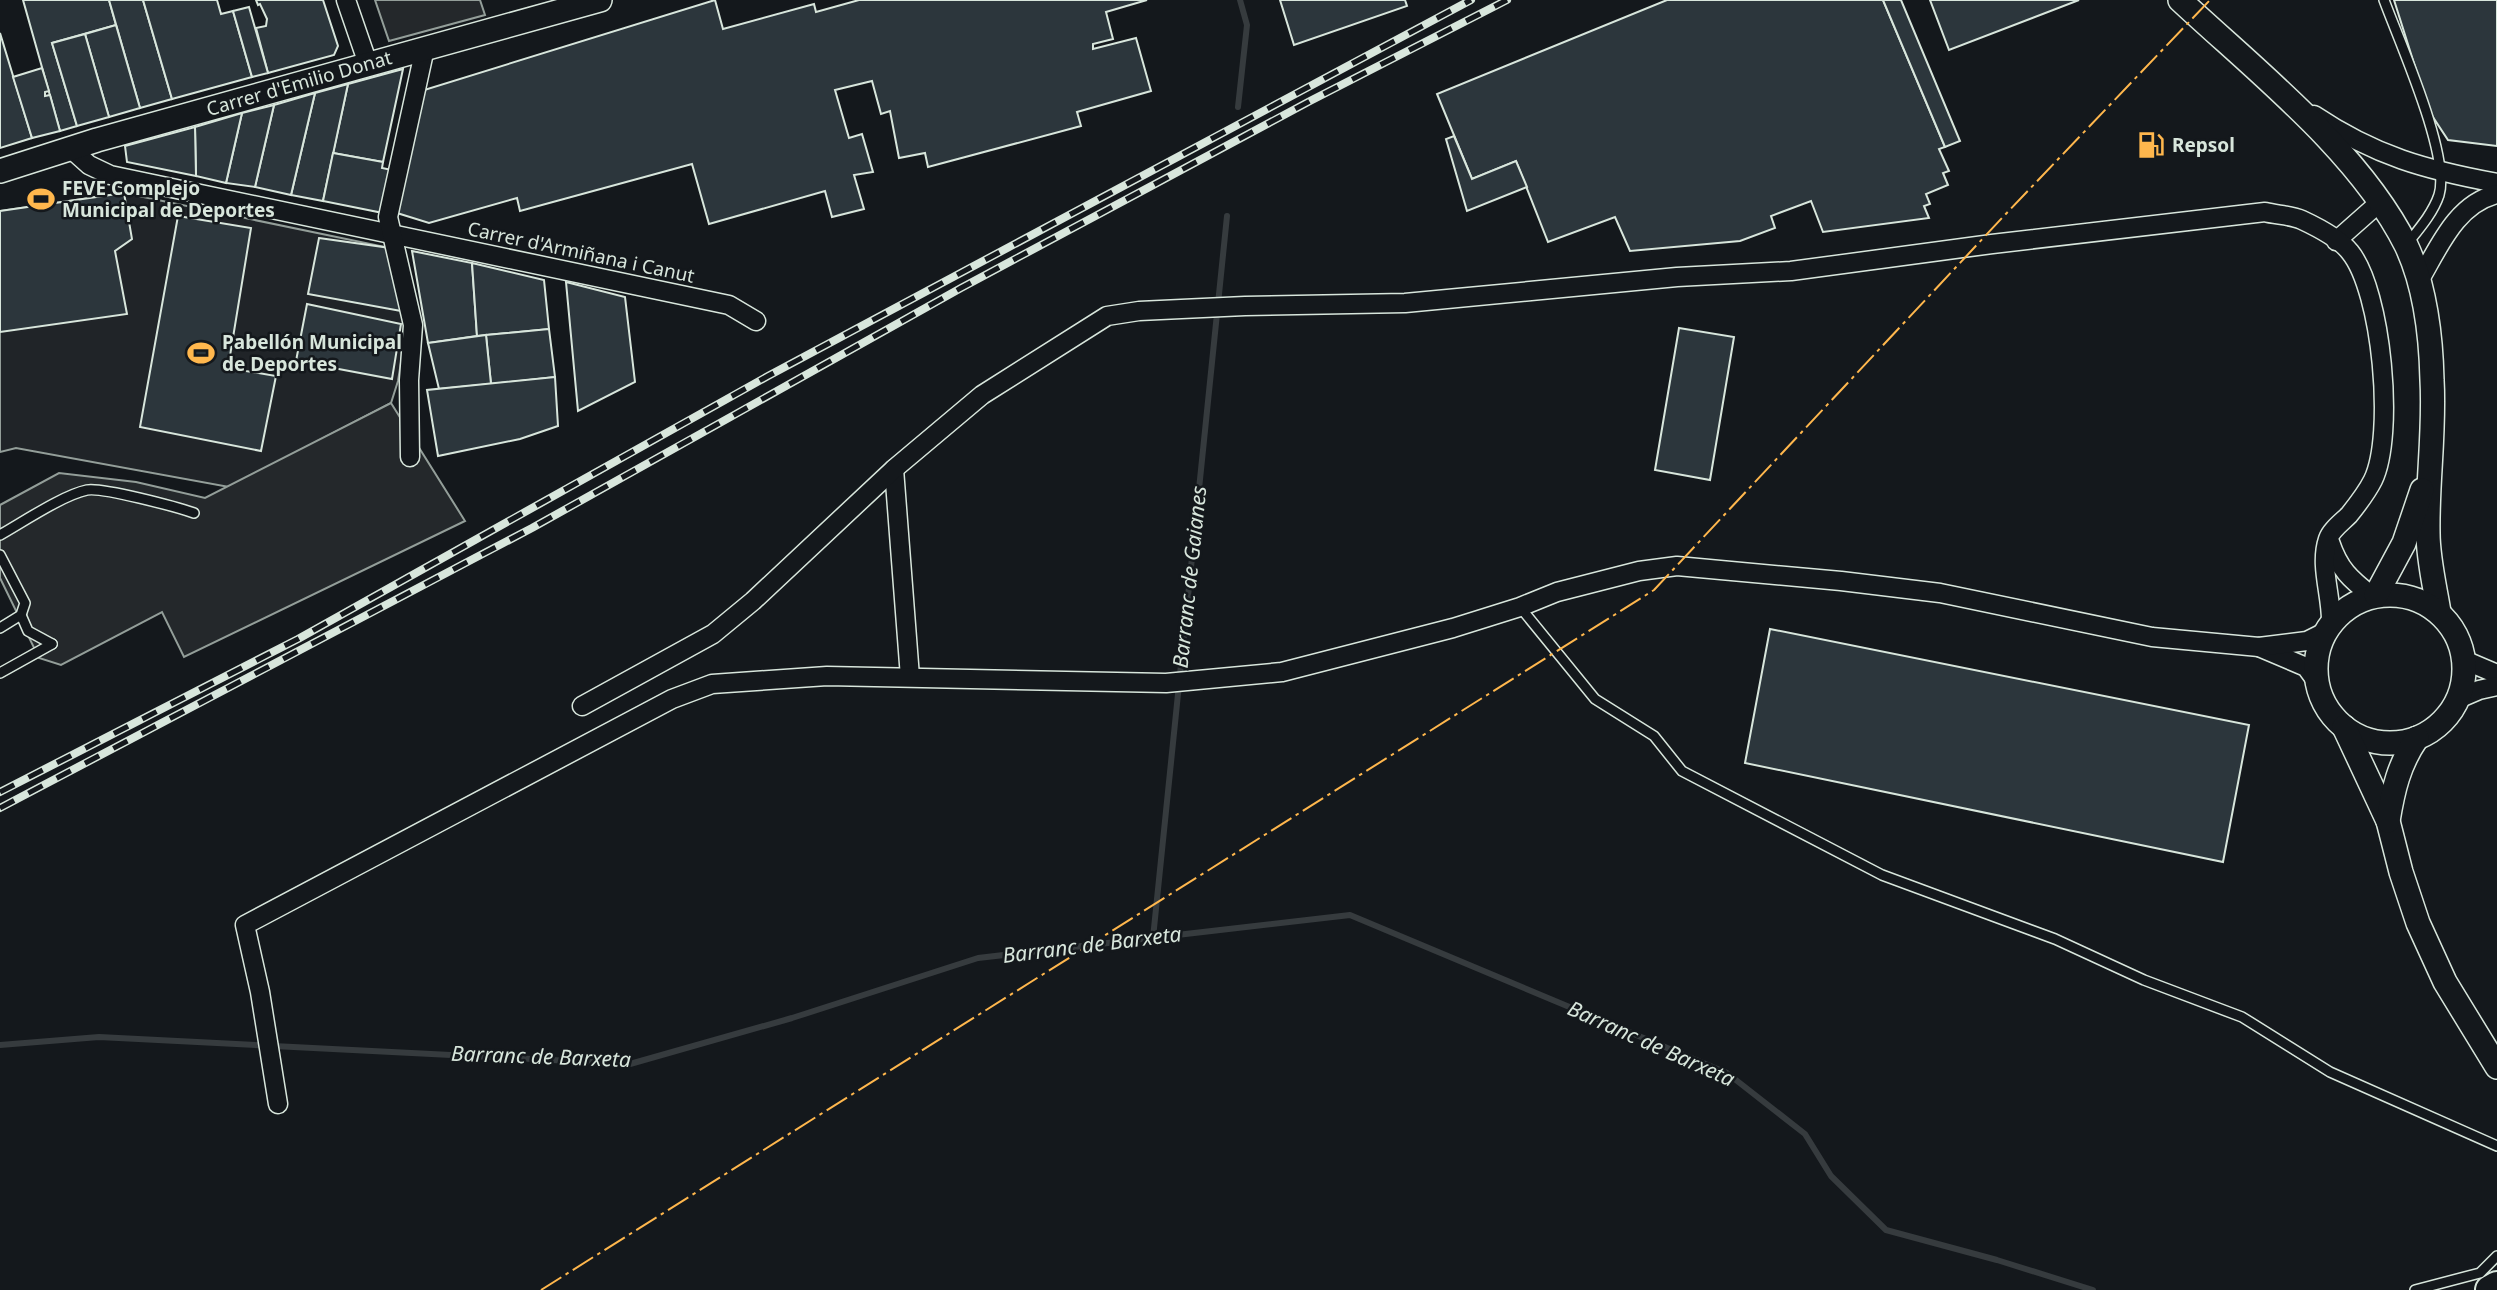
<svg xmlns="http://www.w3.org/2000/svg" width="2497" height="1290" viewBox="0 0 2497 1290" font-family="'Noto Sans',sans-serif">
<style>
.green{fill:#202428;stroke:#939e99;stroke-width:2}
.parking{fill:#24282b;stroke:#939e99;stroke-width:2}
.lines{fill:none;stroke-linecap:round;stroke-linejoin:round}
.stream{stroke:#363b3e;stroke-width:6}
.building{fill:#2c363c;stroke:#d8e6dc;stroke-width:2}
.service-casing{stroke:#d8e6dc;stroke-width:12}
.minor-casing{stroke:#d8e6dc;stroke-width:21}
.tertiary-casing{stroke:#d8e6dc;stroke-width:26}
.primary-casing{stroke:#d8e6dc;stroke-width:32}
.service{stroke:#14181c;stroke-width:9}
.minor{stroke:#14181c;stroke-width:18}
.tertiary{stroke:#14181c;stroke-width:23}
.primary{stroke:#14181c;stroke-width:28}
.rail-casing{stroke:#d8e6dc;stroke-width:8}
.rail{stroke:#14181c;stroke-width:5;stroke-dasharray:16;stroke-linecap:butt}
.power{stroke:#ffb74d;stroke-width:2;stroke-dasharray:24 5 3.5 5;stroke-linecap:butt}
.labels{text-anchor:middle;stroke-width:5;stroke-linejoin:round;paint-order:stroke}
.street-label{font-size:19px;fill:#d8e6dc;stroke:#14181c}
.poi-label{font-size:19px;font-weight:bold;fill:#d8e6dc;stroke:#14181c;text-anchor:start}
.water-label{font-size:21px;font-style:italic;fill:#d8e6dc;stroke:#14181c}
</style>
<rect width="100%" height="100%" fill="#14181c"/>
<polygon class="green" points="124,193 390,248 401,311 407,325 398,381 391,403 229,487 16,448 0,452 0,211"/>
<g class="parking">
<polygon points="375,0 480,0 485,15 389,41"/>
<polygon points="391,403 465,521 184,657 162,612 61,665 39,658 0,578 0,505 59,473 136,482 205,498"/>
</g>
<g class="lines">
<g class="stream">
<polyline points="1238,107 1247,25 1240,0"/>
<polyline points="1153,938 1227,216"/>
<polyline points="0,1045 99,1037 630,1064 792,1018 978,958 1350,915 1727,1073 1805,1134 1831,1176 1886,1230 1997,1260 2093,1290"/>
</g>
</g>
<g class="building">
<polygon points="23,0 109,0 116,25 52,43 77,126 60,131"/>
<polygon points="109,0 143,0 172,99 140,108"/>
<polygon points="143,0 217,0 221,14 233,11 252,77 172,99"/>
<polygon points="256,0 323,0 338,46 334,55 268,73 256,28 266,26 267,19 260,4 258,5"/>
<polygon points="715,0 723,29 814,4 816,12 859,0 1147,0 1106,12 1113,39 1093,44 1093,49 1136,38 1151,91 1077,112 1081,126 928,167 925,153 899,158 890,111 881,114 872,81 835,90 849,138 862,134 873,172 854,175 864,209 832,217 825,191 709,224 692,164 520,211 517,198 429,223 397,213 421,91"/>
<polygon points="1280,0 1405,0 1407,6 1294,45"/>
<polygon points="1667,0 1883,0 1945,147 1939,149 1949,171 1943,173 1948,185 1926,194 1930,204 1924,206 1929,218 1823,232 1811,201 1771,216 1775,228 1740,241 1630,251 1615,217 1548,242 1516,161 1472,179 1437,94"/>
<polygon points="1883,0 1901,0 1960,141 1945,147"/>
<polygon points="1930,0 2079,0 1949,50"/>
<polygon points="2394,0 2497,0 2497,146 2448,140 2429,111"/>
<polygon points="249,7 268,73 252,77 233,11"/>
<polygon points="116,25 140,108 109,117 85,34"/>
<polygon points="0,33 32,138 0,148"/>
<polygon points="85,34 109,117 77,126 52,43"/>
<polygon points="42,68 49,91 45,92 45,96 50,95 60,131 32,138 13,77"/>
<polygon points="403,69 383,162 333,153 348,84"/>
<polygon points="348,84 323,201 291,195 315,93"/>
<polygon points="315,93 291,195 255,187 274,105"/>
<polygon points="274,105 255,187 226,183 242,113"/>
<polygon points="242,113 226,183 196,176 195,127"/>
<polygon points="195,127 196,176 127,162 125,146"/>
<polygon points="1454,136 1472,179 1516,161 1527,187 1467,211 1446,139"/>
<polygon points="333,153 383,162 382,168 392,170 383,213 323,201"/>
<polygon points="124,193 132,239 115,251 127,314 0,332 0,211"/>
<polygon points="178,216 251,228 228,368 276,376 261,451 140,427"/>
<polygon points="319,238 390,248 401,311 308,294"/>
<polygon points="412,251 472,263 477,336 428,343"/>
<polygon points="472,263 544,280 549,329 477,336"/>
<polygon points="566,282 625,297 635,382 578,411"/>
<polygon points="307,304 401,324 392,379 296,361"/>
<polygon points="1679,328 1734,337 1710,480 1655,470"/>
<polygon points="549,329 555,377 491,384 486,335"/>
<polygon points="486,335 491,384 439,389 428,343"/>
<polygon points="555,377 558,426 520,439 438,456 427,390"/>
<polygon points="1770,629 2249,725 2223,862 1745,763"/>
</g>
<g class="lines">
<defs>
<g id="service">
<path d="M2384,0C2399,41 2451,156 2439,195C2433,213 2419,229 2407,244"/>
<path d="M0,535C23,522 63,495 87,490C102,487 177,507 194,513"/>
<polyline points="0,555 25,603 21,615 0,628"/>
<polyline points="1520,607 1595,699 1654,736 1682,771 1882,875 2055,939 2144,980 2242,1017 2330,1072 2497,1146"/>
<polyline points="21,615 28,631 52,644"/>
<polyline points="0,673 52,644"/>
<polyline points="2415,1290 2480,1273 2497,1256"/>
</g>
<g id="minor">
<polyline points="346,0 368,64"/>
<path d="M2314,115C2375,156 2426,170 2497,183"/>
<polyline points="70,148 89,165 110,175 729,305 756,321"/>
<polyline points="2336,241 2380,202"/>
<path d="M2419,281C2439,247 2456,204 2497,194"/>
<polyline points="410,457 409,380 413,325 388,217 425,48"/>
<polyline points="894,469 910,677"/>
<path d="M2330,542C2339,569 2350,579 2372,596"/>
<polyline points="2259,647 2306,667 2317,682"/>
<polyline points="2464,660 2497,674"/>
<polyline points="2458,699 2479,690 2497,686"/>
<path d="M582,706L713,634L753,601L894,469L982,395L1107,316L1139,311L1245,306L1405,303L1677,277L1791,271L1992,244L2265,212C2276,215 2291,215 2302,220C2317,227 2340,239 2350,252C2382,291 2395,435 2373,480C2367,492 2357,505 2349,515C2342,522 2331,530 2328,539C2319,566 2332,596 2331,624"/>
<polyline points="278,1104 260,992 245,925 672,699 712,684 827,676 1166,683 1282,672 1453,628 1520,607 1557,592 1639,571 1677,566 1841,581 1940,593 2152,637 2259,647 2307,641 2325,632"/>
</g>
<g id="tertiary">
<path d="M2180,0C2256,71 2359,151 2406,245C2425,285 2431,336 2432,380C2435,431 2427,482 2428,533C2428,559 2435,587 2439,612"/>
<polyline points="0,171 97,140 600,0"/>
<circle cx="2390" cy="669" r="74"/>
<polyline points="2376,595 2404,543 2422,490"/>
<polyline points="2344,727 2388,821 2401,872 2418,923 2445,982 2497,1067"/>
<path d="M2388,821C2393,790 2399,764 2417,738"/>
</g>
<polyline id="primary" points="2490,1290 2497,1286"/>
</defs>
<use href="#service" class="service-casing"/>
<use href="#minor" class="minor-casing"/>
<use href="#tertiary" class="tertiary-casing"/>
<use href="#primary" class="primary-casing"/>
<use href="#service" class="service"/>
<use href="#minor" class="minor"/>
<use href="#tertiary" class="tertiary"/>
<use href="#primary" class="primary"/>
<defs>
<g id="rail">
<polyline points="0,792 298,639 768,376 1471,0"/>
<polyline points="0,808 532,528 961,288 1310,101 1507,0"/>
</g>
</defs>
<use href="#rail" class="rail-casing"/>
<use href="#rail" class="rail"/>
<polyline class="power" points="541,1290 1654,590 2002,218 2210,0"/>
</g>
<defs>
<symbol id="fuel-bare" viewBox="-9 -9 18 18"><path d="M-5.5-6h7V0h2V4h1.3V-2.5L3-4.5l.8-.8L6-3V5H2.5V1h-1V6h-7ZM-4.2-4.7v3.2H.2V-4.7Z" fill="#ffb74d" stroke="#14181c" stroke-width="2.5" paint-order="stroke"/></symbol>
<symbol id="stadium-bare" viewBox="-9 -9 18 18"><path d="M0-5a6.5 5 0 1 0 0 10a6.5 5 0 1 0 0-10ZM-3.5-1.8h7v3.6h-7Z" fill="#ffb74d" stroke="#14181c" stroke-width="2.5" paint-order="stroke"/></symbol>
</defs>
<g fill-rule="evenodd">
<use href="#fuel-bare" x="2132" y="126" width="38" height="38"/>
<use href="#stadium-bare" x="22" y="180" width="38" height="38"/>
<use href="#stadium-bare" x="182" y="334" width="38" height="38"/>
</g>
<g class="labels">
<g class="street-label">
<text transform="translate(299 83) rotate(-16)" y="7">Carrer d'Emilio Donat</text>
<text transform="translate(581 252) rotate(12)" y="7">Carrer d'Armiñana i Canut</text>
</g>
<g class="poi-label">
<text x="2172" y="152">Repsol</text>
<text x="62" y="195">FEVE Complejo<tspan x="62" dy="22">Municipal de Deportes</tspan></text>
<text x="222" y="349">Pabellón Municipal<tspan x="222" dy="22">de Deportes</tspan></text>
</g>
<g class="water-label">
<text transform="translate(1190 577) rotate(-84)" y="7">Barranc de Gaianes</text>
<text transform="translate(1092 945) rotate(-7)" y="7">Barranc de Barxeta</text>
<text transform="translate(1651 1044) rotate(24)" y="7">Barranc de Barxeta</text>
<text transform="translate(541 1057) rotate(2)" y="7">Barranc de Barxeta</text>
</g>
</g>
</svg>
